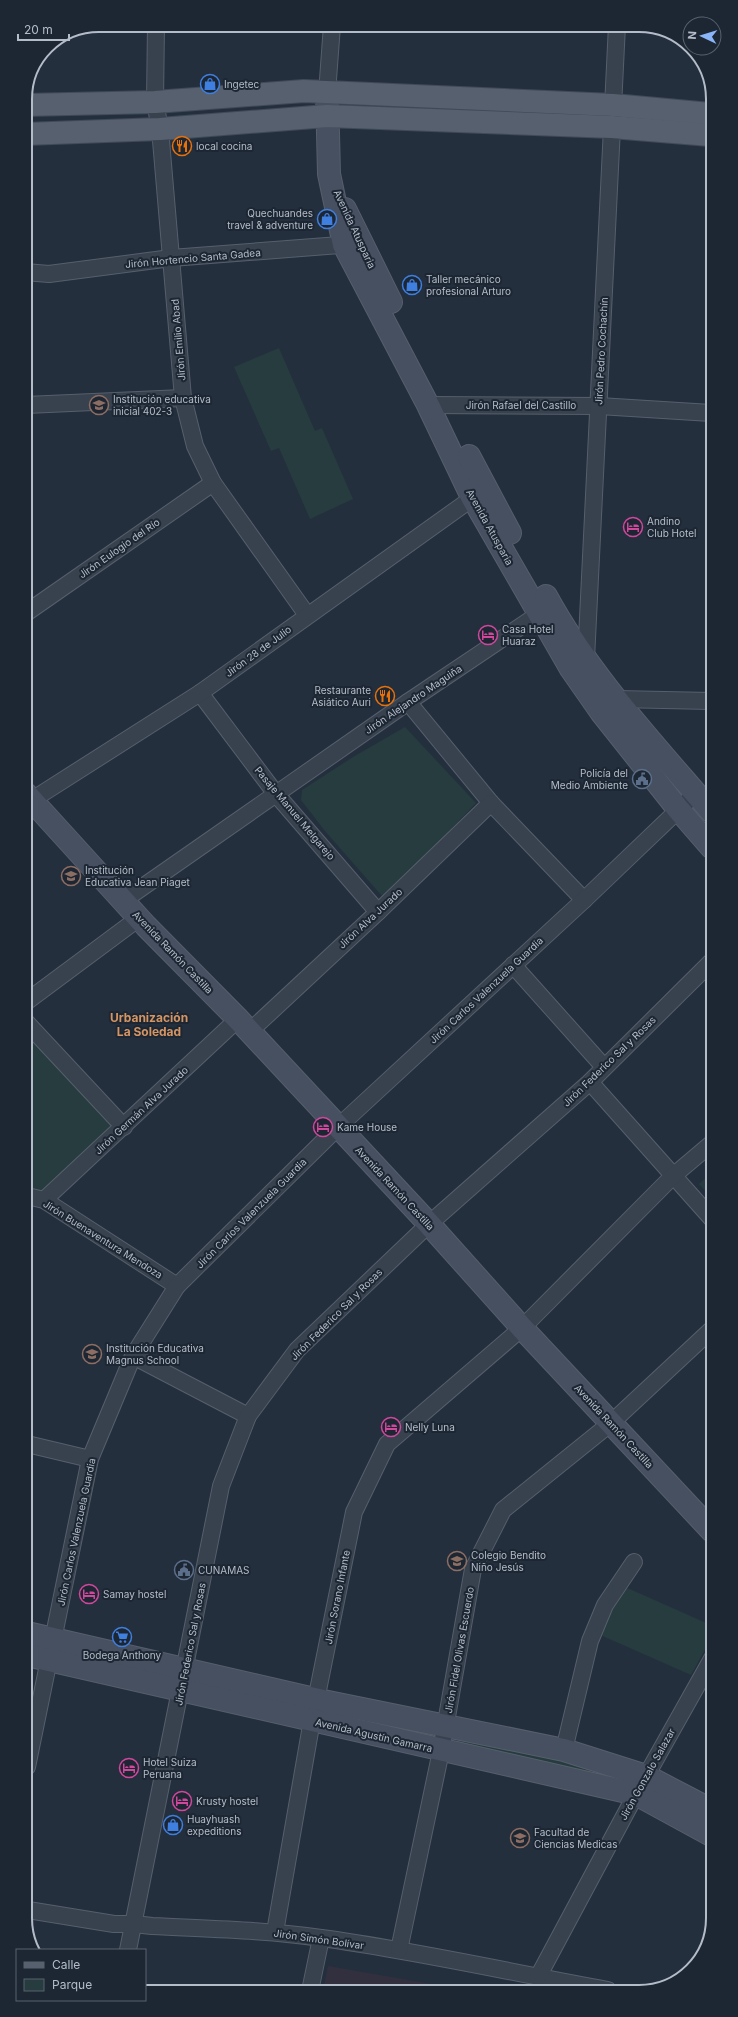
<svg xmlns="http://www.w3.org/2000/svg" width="738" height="2017" viewBox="0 0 738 2017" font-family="Inter,sans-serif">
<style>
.medical{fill:#32303f}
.green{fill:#263c3f}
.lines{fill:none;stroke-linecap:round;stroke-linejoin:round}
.street-casing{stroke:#565f6c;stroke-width:18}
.secondary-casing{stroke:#565f6c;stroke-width:24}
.primary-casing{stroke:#414a57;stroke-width:24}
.street{stroke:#38414e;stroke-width:16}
.secondary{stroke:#465061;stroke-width:22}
.primary{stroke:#56606e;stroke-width:22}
.labels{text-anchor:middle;stroke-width:4;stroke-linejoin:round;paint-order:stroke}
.poi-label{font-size:10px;fill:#b4bcc9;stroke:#1d2633;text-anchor:start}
.street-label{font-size:10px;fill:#b4bcc9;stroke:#1d2633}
.quarter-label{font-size:12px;font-weight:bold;fill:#d59563;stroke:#1d2633}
.rim{fill:none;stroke:#b4bcc9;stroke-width:2}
</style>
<rect width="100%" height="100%" fill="#242f3e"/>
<polygon class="medical" points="328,1966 465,1990 323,1991"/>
<g class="green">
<polygon points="279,348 315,431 322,428 353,499 310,519 279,448 271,451 234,367"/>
<polygon points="405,727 476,803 433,848 382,896 325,831 301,800 302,790 353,757"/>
<polygon points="26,1034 116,1127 43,1192 27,1188"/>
<polygon points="712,1172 712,1198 699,1184"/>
<polygon points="623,1586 713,1626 713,1635 691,1675 598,1634"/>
<polygon points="459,1734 634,1775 630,1787 457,1745"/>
</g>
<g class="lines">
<defs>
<g id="street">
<polyline points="156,25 155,102 160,129 183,398 195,446 213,483 307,615"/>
<polyline points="327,93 332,25"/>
<polyline points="25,272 49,274 171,258 353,244"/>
<polyline points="26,405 183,398"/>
<polyline points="428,405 599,406 711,413"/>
<polyline points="26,613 213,483"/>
<polyline points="583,661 586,659 617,25"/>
<polyline points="200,693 276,794 378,912"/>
<polyline points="408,702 491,803 584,900"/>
<polyline points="610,704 617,699 711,701"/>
<polyline points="32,800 200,693 481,492"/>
<polyline points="124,900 408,702 539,614 549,609"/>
<polyline points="513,965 604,1067"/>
<polyline points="26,1002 139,918"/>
<polyline points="26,1022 124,1127"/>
<polyline points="249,1032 378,912 491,803"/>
<polyline points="590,1082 712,1219"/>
<polyline points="27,1196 44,1200 177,1286"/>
<polyline points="44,1200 238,1019"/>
<polyline points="133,1356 248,1416"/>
<polyline points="27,1444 90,1459"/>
<polyline points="564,1750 590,1641 605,1605 634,1562"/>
<polyline points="27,1767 90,1459 133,1356 177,1286 338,1127 584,900 696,793"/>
<path d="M28,1910L114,1924H134L152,1926C208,1929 265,1930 321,1938C418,1951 513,1973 608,1990"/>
<polyline points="275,1932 312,1720 354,1512 387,1444 522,1328 673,1176 712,1143"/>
<polyline points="128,1950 221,1486 248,1416 297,1350 429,1224 590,1082 712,961"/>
<polyline points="399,1950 441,1751 473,1569 503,1510 611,1423 712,1329"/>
<polyline points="538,1977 636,1794 713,1657"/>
<polyline points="310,1991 321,1938"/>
</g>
<g id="secondary">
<polyline points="327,93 329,174 344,245 428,405 472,497 571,669 601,712 678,809 711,847"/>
<polyline points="345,209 391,302"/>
<polyline points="469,456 510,533"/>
<path d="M546,596C589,675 653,743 711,811"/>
<polyline points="26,794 146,926 238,1019 429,1224 522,1328 712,1531"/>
<polyline points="27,1633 323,1701 564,1750 646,1776 713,1811"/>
<polyline points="27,1655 636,1794 713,1836"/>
</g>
<g id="primary">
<polyline points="25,105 155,102 304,91 613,105 710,114"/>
<polyline points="25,134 160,129 327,116 612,127 710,135"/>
</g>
</defs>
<use href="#street" class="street-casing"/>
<use href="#secondary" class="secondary-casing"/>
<use href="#primary" class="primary-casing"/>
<use href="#street" class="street"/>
<use href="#secondary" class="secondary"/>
<use href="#primary" class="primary"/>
</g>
<defs>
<symbol id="shop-ring" viewBox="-11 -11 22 22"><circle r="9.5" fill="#1d2633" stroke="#3f7fe0" stroke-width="1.5"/><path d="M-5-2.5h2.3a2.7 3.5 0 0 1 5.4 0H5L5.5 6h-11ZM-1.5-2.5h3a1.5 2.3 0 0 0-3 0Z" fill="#3f7fe0"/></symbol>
<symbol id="restaurant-ring" viewBox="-11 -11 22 22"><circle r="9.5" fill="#1d2633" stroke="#e8710a" stroke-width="1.5"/><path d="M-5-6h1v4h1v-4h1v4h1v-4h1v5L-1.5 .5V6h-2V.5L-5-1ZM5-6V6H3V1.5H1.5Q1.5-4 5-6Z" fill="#e8710a"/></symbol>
<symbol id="school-ring" viewBox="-11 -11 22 22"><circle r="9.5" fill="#1d2633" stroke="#8d6e63" stroke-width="1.5"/><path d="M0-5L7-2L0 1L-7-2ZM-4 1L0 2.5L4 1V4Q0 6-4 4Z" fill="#8d6e63"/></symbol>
<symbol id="hotel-ring" viewBox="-11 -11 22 22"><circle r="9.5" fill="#1d2633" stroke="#d1479c" stroke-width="1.5"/><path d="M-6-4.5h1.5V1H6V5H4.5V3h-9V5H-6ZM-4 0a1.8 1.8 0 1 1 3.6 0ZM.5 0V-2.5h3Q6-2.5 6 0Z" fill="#d1479c"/></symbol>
<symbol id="civic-ring" viewBox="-11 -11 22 22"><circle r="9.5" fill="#1d2633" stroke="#5c6f8a" stroke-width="1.5"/><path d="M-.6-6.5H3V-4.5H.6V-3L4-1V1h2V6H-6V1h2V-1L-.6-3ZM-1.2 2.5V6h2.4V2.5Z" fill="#5c6f8a"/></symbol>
<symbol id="supermarket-ring" viewBox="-11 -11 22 22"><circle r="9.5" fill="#1d2633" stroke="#3f7fe0" stroke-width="1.5"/><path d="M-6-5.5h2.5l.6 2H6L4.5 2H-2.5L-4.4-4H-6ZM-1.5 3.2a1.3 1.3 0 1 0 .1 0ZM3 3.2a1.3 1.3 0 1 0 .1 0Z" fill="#3f7fe0"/></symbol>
<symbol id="university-ring" viewBox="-11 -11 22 22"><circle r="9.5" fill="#1d2633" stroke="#8d6e63" stroke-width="1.5"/><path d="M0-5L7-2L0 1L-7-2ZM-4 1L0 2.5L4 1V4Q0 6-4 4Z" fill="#8d6e63"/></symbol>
</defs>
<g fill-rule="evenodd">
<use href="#shop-ring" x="199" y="73" width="22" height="22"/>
<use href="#restaurant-ring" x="171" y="135" width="22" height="22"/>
<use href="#shop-ring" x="316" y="208" width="22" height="22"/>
<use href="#shop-ring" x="401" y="274" width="22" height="22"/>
<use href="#school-ring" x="88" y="394" width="22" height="22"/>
<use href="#hotel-ring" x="622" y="516" width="22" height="22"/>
<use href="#hotel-ring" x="477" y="624" width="22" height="22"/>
<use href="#restaurant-ring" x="374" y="685" width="22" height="22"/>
<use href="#civic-ring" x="631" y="768" width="22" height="22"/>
<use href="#school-ring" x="60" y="865" width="22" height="22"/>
<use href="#hotel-ring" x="312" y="1116" width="22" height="22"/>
<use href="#school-ring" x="81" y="1343" width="22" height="22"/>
<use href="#hotel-ring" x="380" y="1416" width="22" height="22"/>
<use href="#school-ring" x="446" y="1550" width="22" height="22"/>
<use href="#civic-ring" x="173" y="1559" width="22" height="22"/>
<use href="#hotel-ring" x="78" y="1583" width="22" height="22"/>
<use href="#supermarket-ring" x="111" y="1626" width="22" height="22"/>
<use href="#hotel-ring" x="118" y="1757" width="22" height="22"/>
<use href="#hotel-ring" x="171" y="1790" width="22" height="22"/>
<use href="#shop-ring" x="162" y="1814" width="22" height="22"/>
<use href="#university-ring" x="509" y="1827" width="22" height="22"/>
</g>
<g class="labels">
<g class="poi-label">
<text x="224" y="88">Ingetec</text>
<text x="196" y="150">local cocina</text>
<text x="313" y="217" text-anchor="end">Quechuandes<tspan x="313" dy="12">travel &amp; adventure</tspan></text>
<text x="426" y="283">Taller mecánico<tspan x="426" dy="12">profesional Arturo</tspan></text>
<text x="113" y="403">Institución educativa<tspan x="113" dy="12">inicial 402-3</tspan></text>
<text x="647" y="525">Andino<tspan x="647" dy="12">Club Hotel</tspan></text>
<text x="502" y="633">Casa Hotel<tspan x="502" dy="12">Huaraz</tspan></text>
<text x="371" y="694" text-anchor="end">Restaurante<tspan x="371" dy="12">Asiático Auri</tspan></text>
<text x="628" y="777" text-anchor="end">Policía del<tspan x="628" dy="12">Medio Ambiente</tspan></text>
<text x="85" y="874">Institución<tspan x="85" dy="12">Educativa Jean Piaget</tspan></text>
<text x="337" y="1131">Kame House</text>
<text x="106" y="1352">Institución Educativa<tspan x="106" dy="12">Magnus School</tspan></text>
<text x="405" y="1431">Nelly Luna</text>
<text x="471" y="1559">Colegio Bendito<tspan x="471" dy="12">Niño Jesús</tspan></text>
<text x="198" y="1574">CUNAMAS</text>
<text x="103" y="1598">Samay hostel</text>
<text x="122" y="1659" text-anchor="middle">Bodega Anthony</text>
<text x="143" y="1766">Hotel Suiza<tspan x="143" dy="12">Peruana</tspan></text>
<text x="196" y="1805">Krusty hostel</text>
<text x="187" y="1823">Huayhuash<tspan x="187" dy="12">expeditions</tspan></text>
<text x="534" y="1836">Facultad de<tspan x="534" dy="12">Ciencias Medicas</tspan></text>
</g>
<g class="street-label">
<text transform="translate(355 229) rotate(65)" y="4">Avenida Atusparia</text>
<text transform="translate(193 258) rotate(-5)" y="4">Jirón Hortencio Santa Gadea</text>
<text transform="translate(178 340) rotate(-95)" y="4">Jirón Emilio Abad</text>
<text transform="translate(601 351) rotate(-87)" y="4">Jirón Pedro Cochachín</text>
<text x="521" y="409">Jirón Rafael del Castillo</text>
<text transform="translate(490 527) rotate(61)" y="4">Avenida Atusparia</text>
<text transform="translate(119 548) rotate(-35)" y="4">Jirón Eulogio del Río</text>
<text transform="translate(258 651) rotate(-36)" y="4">Jirón 28 de Julio</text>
<text transform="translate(413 699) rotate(-34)" y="4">Jirón Alejandro Maguiña</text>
<text transform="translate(295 813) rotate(50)" y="4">Pasaje Manuel Melgarejo</text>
<text transform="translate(370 918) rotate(-43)" y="4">Jirón Alva Jurado</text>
<text transform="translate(173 952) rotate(46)" y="4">Avenida Ramón Castilla</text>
<text transform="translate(486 990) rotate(-43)" y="4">Jirón Carlos Valenzuela Guardia</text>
<text transform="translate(609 1061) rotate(-44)" y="4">Jirón Federico Sal y Rosas</text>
<text transform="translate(141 1110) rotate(-43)" y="4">Jirón Germán Alva Jurado</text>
<text transform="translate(395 1188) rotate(47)" y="4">Avenida Ramón Castilla</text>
<text transform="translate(251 1213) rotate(-45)" y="4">Jirón Carlos Valenzuela Guardia</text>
<text transform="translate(103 1239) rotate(32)" y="4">Jirón Buenaventura Mendoza</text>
<text transform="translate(336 1314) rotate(-45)" y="4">Jirón Federico Sal y Rosas</text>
<text transform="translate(614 1426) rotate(47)" y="4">Avenida Ramón Castilla</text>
<text transform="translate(76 1532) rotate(-78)" y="4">Jirón Carlos Valenzuela Guardia</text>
<text transform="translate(337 1597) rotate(-79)" y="4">Jirón Sorano Infante</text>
<text transform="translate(190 1644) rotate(-79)" y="4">Jirón Federico Sal y Rosas</text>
<text transform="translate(459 1650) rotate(-80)" y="4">Jirón Fidel Olivas Escuerdo</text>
<text transform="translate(374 1735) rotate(13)" y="4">Avenida Agustín Gamarra</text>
<text transform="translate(647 1774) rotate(-61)" y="4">Jirón Gonzalo Salazar</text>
<text transform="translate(319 1939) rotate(8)" y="4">Jirón Simón Bolívar</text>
</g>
<g class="quarter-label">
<text x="149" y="1022">Urbanización<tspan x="149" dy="14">La Soledad</tspan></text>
</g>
</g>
<path d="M0 0H738V2017H0ZM99 32H639A67 67 0 0 1 706 99V1918A67 67 0 0 1 639 1985H99A67 67 0 0 1 32 1918V99A67 67 0 0 1 99 32Z" fill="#1d2633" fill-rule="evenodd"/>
<path class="rim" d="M99 32H639A67 67 0 0 1 706 99V1918A67 67 0 0 1 639 1985H99A67 67 0 0 1 32 1918V99A67 67 0 0 1 99 32Z"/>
<rect x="16" y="1949" width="130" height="52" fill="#1d2633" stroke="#59626f"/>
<rect x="24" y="1962" width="20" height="6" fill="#56606e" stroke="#59626f"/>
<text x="52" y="1969" font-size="12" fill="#b4bcc9">Calle</text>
<rect x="24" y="1979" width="20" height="12" fill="#263c3f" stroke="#59626f"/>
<text x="52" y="1989" font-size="12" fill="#b4bcc9">Parque</text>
<g transform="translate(702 36) rotate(274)"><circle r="19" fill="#1d2633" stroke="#59626f"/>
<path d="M0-3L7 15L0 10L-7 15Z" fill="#8ab4f8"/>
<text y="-6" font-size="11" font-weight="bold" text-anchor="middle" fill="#b4bcc9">N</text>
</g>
<path d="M18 34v6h51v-6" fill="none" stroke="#b4bcc9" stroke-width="2"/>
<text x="24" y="34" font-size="12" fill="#b4bcc9" stroke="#1d2633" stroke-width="3" paint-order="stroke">20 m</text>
</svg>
